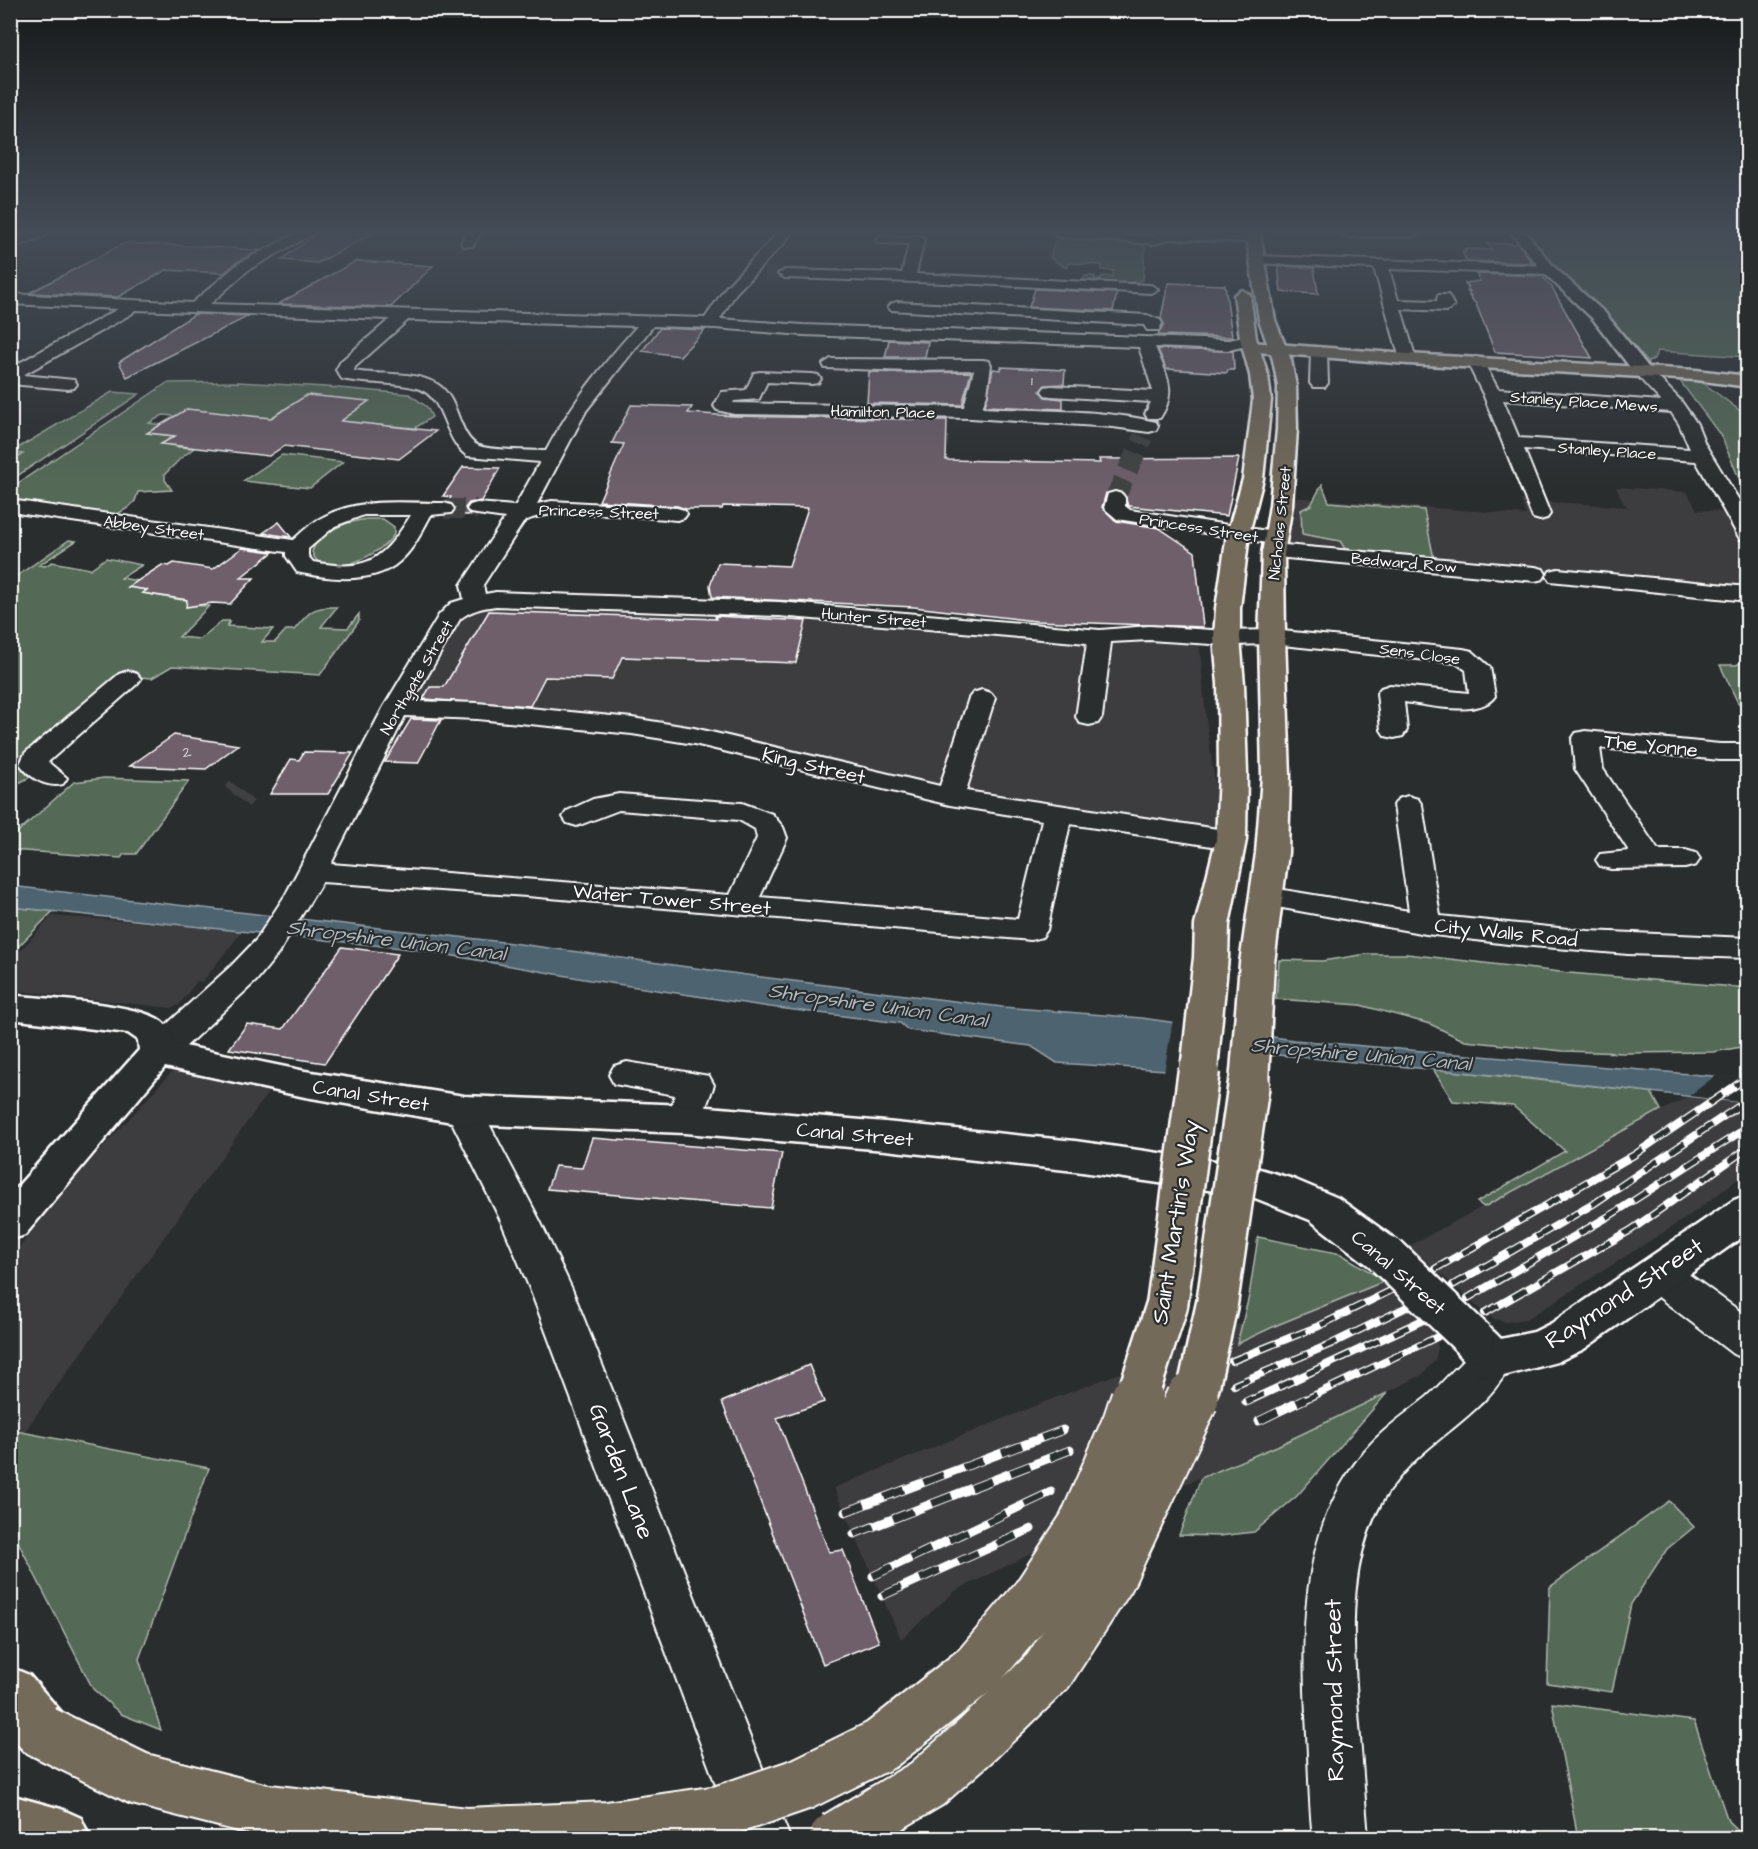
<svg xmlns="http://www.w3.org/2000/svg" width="1758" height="1849" viewBox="0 0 1758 1849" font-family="'Architects Daughter',sans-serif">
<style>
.built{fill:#3e3c40}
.green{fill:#556b57;stroke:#aab5ab;stroke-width:1.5}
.water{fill:#4d6370;stroke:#94a1a9;stroke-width:1.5}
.pier{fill:#2a2d2e}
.building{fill:#6e5e6b;stroke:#fff;stroke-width:1.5}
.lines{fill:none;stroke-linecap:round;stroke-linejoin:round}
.street-tunnel-far2{stroke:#3f4243;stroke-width:15;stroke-dasharray:15 8;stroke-linecap:butt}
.street-tunnel-far1{stroke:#3f4243;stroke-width:20;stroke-dasharray:20 10;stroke-linecap:butt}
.street-tunnel{stroke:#3f4243;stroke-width:31;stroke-dasharray:31 16;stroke-linecap:butt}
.street-casing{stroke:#fff;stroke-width:4}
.secondary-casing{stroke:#fff;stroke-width:5}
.primary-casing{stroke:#fff;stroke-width:5}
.highway-casing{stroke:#fff;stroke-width:5}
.street{fill:#2a2d2e;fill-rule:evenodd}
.secondary{fill:#2a2d2e;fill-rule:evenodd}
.primary{fill:#736b5a;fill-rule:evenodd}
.highway{fill:#736b5a;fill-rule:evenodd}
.rail-far1-casing{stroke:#fff;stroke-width:8}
.rail-casing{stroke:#fff;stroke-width:9}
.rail-far1{stroke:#2a2d2e;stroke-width:5;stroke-dasharray:16;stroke-linecap:butt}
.rail{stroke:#2a2d2e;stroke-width:7;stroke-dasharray:21;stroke-linecap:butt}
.secondary-bridge-casing{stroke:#fff;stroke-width:45;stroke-linecap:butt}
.highway-bridge-far1-casing{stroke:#fff;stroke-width:45;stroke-linecap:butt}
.highway-bridge-casing{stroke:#fff;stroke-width:56;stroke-linecap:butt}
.secondary-bridge{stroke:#2a2d2e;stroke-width:40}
.highway-bridge-far1{stroke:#736b5a;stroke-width:40}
.highway-bridge{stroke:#736b5a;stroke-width:52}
.labels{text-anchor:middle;stroke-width:4.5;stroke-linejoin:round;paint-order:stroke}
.far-number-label{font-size:14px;fill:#dbd7da}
.far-street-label{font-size:16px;fill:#fff;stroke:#2a2d2e}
.number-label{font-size:16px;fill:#dbd7da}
.street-label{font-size:20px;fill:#fff;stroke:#2a2d2e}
.water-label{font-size:21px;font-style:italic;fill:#afb9bf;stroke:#2a2d2e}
.near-street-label{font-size:24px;fill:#fff;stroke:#2a2d2e}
</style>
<rect width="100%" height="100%" fill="#2a2d2e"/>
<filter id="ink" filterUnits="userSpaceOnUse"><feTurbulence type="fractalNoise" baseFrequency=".0167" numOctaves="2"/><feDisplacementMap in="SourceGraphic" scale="12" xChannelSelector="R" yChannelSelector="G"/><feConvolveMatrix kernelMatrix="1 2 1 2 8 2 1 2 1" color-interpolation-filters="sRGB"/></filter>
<g filter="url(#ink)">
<g class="built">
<polygon points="1616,487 1687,492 1697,510 1747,513 1747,590 1283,548 1291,497 1526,515 1521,500 1629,507 1624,504"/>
<polygon points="496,599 1199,640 1206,719 1223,841 1058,817 694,736 396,708 444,625"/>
<polygon points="52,916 153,923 243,930 202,982 197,981 179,1005 171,1008 11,990 11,950 21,950"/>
<polygon points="177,1066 268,1093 24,1432 11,1430 11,1260 46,1210"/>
<polygon points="1689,1096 1747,1103 1747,1172 1689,1216 1527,1319 1506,1322 1494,1319 1485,1313 1409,1246"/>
<polygon points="1364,1266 1394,1289 1433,1328 1438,1348 1435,1360 1422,1375 1277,1446 1112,1514 955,1591 901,1639 834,1488 1047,1401 1203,1341"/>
</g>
<g class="green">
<path d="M1530,233H1747V357L1657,351L1654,359L1648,362C1635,348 1623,332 1611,319C1584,291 1548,268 1530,233Z"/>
<path d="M1056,235C1083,237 1121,233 1145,247L1143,280L1122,284L1082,282L1085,276H1095L1094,279H1100L1102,276L1112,277L1114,271L1101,270L1102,265L1068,263L1066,268L1050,258Z"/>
<polygon points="1698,379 1747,416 1747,497 1721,436 1680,381"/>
<polygon points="238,382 326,387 409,394 427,407 432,417 415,428 394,426 388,430 271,418 208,419 163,415 149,423 161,425 148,433 175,436 180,443 176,447 193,448 206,439 181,458 165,474 165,480 172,490 138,492 135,501 128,508 112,517 11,502 11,488 167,383"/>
<polygon points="112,392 139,394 11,480 11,460 23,454 11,452"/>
<polygon points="282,455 343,462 310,488 243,481"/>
<polygon points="1322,484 1329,502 1424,510 1434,559 1345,549 1340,541 1302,534 1301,510 1311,505"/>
<path d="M366,519H383L394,527V534C383,555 321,584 312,552C318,531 347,522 366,519Z"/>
<path d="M69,540L76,541L39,565L45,566L52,562L90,569L106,558L142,565L121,578L138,581L129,587L147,590L144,593L181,600L195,591L187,605L209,606L179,637L200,639L222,621H230L227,626L273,629L262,642H275L286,630H294C309,612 312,606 337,607L321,627L348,628L359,614V621L320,675L172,666L152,678L125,676L21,764L23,770L30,777L21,782L11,781V580Z"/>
<polygon points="1747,660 1747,708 1738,703 1720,665 1736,665"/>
<polygon points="104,778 189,781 136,854 124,854 121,858 11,850 11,838 74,782"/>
<polygon points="10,907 53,911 15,950 11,950"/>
<polygon points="1367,954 1407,954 1569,973 1747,988 1747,1046 1713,1052 1624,1053 1563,1051 1465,1041 1430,1024 1360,1005 1276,999 1279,960 1322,961"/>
<polygon points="1433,1069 1651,1092 1661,1110 1484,1207 1477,1202 1565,1151 1513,1106 1453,1101"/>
<polygon points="1258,1237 1341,1254 1385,1281 1277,1325 1237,1344 1249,1296"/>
<polygon points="1387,1393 1297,1496 1254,1532 1219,1536 1179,1535 1201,1478 1277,1446"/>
<polygon points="11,1430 209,1468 139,1659 161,1730 121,1714 93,1689 11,1528"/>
<polygon points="1669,1501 1694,1527 1667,1549 1631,1604 1612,1692 1547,1683 1550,1587"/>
<polygon points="1552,1703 1694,1721 1728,1821 1745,1838 1578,1838"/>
</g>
<polygon class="water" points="10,886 512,943 761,977 1002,1007 1142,1018 1294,1040 1747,1079 1747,1103 1526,1078 1278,1055 1166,1070 1057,1063 1031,1046 908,1030 900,1023 770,1007 590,980 420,950 11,907"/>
<g class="pier">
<polygon points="1173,1019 1273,1034 1270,1059 1164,1073"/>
<polygon points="1719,1073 1748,1076 1747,1103 1689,1096"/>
</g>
<g class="building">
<polygon points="318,233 373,233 318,263 281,260"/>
<polygon points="125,243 212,247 260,250 237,262 224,273 166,270 118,297 29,293"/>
<polygon points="1487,243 1518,244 1532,263 1467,261 1462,252 1466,252 1464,249 1492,250"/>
<polygon points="356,261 433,266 391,307 278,304"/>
<polygon points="1278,266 1314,268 1318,294 1281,292"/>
<polygon points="1476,274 1542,276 1551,286 1592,358 1495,352 1476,304 1469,296 1471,296 1467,291 1470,291 1466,287 1468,287 1465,283 1480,281"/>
<polygon points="1168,283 1225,285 1232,337 1158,335 1164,324 1161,318"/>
<polygon points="1035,289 1117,293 1113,311 1029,307"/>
<polygon points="195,314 249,316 127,377 119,362"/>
<polygon points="660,328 705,330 680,356 642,351"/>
<polygon points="889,340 928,342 925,357 885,357"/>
<polygon points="1158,349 1233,351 1234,370 1228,370 1227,373 1166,369"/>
<polygon points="1001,367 1065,370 1064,384 1045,385 1040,391 1045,397 1063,399 1063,409 985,406 993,369 1001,370"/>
<polygon points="869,372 911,373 971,372 962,405 867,403"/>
<polygon points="307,395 369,401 341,421 436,431 399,459 284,446 269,456 161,444 175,436 147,433 187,409 271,418"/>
<polygon points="631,405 692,407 688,413 734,416 947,420 946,460 1100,463 1099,459 1239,458 1227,516 1128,506 1124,493 1116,490 1106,493 1102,507 1116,521 1159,528 1195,552 1203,627 1036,621 914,607 712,597 710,585 718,563 789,566 808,508 723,506 722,509 686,509 677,506 599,501 624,444 612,443"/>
<polygon points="463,467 500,468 481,501 469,503 465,508 470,515 451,515 456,508 448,502 451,497 443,496"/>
<polygon points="279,522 291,537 263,533"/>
<polygon points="242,548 273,552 240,578 254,578 230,604 212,603 186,607 187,600 142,593 147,590 128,587 162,565 169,566 174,563 213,569"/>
<polygon points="489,611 716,619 715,616 806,621 796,663 622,657 612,679 545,677 530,706 423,699 430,687 444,687"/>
<polygon points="411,719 441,720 418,763 385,762"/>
<polygon points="174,735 238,745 206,769 130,766"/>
<polygon points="304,752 353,753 328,794 270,794 291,759 299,760"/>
<polygon points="342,947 398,954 325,1063 229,1049 247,1024 283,1029"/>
<polygon points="592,1138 782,1153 771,1208 547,1189 555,1166 582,1168"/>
<polygon points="809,1365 824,1402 777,1418 829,1552 843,1550 879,1642 823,1664 722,1402"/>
</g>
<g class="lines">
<polyline class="street-tunnel-far2" points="765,273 785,274"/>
<g class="street-tunnel-far1">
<polyline points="1115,498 1143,437"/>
<polyline points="444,509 477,509"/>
</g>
<polyline class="street-tunnel" points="237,797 242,791"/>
<defs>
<g id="street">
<polygon points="28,233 47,233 45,236 10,249 10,240"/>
<path d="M297,233H314L248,270L210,304L705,318L726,287L773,238H783L785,241L783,244L736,293L720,319L803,325L1229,340L1249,336L1257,341L1255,344L1229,350L1155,347C1166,374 1178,391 1160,418H1148L1145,414L1151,402L1051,396L1045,395L1042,391L1045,387L1051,386L1153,391L1139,347L803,335L715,328L653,326L586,411L537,504L552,501L677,508L684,510L687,514L684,518L677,520C646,518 543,505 523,523L483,585L485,594L496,592L779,602L1100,630L1149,626L1227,631L1272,630L1463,649L1472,651L1490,667L1495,696C1480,718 1428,705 1404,702L1407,730L1403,736L1394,738L1385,736L1381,730L1377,693L1381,688L1390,685L1469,693L1466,670L1456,663L1272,644L1227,645L1149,640L1111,642L1102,717L1098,723L1089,725L1080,723L1076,717L1087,643L779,616L496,606C482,608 471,610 460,619L413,701L477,703L632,718L694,728L940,786L969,698L973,693L982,690L991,693L995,698L966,791L1231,831L1241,834L1246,840L1241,846L1231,849L1070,824L1047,930L1042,937L1031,940L527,896L322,882L278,954L256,981L169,1062L157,1065L145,1062L140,1053L145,1044L232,965L256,940L286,894L383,708L439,615L451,603L464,599L461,585L505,518L470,513L467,509L470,505L477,503L515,506L540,462L467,456C444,439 446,405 424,391C408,382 363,384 342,379L336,370L341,361L390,319L135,310L131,314L23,375L74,380L77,384L74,388L68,389L10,384V368L118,309L10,304V294L192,303L238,264ZM408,320L637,326C600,368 573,401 546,451C532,450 487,451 477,445C458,435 459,397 437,384C413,370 380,376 354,371L355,367ZM405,716L477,719L632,734L694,744L950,805L1042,820L1018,919L760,897L787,838L783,827L772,814L742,803L619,794L593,799L567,811L563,817L567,823L577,826L619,810L739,820L755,829L757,838L730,895L331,864Z"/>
<polygon points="466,233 480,233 473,246 463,246 461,243"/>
<path d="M1053,233L1153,236L1157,233C1174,233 1252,229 1261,238L1254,242L1168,239L1156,244L1060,237Z"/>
<polygon points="1338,233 1419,233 1412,237 1345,237"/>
<polygon points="883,236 922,237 924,240 916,274 1151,285 1158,289 1151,293 978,284 785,278 778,274 785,270 902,273 909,244 878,243 876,240"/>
<polygon points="1258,256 1549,266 1556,270 1549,274 1389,269 1398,300 1437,301 1438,295 1448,295 1454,306 1446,311 1401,309 1416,359 1408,364 1400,359 1374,268 1253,263 1251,260 1253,257"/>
<polygon points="896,302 1147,315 1160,320 1162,323 1159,330 1147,330 1144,325 891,310 888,307 891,304"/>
<polygon points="1319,347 1327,352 1328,383 1325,387 1313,387 1310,383 1311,352"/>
<path d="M1475,357L1481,358L1498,389L1661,401L1633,371L1636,367H1648L1681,401L1697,424L1705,444L1748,515V540L1740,539L1737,534L1696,461L1524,449L1550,514L1547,518L1540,520L1533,518L1483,394L1467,362ZM1503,400L1671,412L1679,424L1690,449L1519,438Z"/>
<path d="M831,359L983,360L989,361L991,365L987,394L982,408C1036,411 1103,409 1156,422L1158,426L1156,430L1149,432L1113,427L971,418L734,414L717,410L714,406L722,392L746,390L754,373L760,372L812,374L818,375L821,379L818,383L812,384L767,382L759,399L734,401L733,403L964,407L974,370L911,371L825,368L823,364Z"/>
<polygon points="1115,492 1122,494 1125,498 1125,506 1130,510 1274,532 1282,533 1285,538 1282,543 1274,544 1117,519 1104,508 1108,494"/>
<path d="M10,500L293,540C302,532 312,522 323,517C359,497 404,503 444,503L451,505L454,509L451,513L431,515C422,531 414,549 400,561C374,585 328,579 297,572L286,556V552L10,512ZM364,515H411C382,561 368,572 313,562L308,556V549L335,526Z"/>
<polygon points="1273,544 1535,567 1543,569 1546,574 1543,579 1535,581 1265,556 1262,551 1265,546"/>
<polygon points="1558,569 1748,587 1748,601 1550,581 1547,576 1550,571"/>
<path d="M128,671L137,674L141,679L137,684L48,762L67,778L63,784C46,788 30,778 20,764L25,753L119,674Z"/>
<polygon points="1585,731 1720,744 1748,744 1748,760 1720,760 1600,748 1603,769 1658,850 1685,850 1696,853 1700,859 1696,865 1685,868 1611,869 1600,866 1596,860 1600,854 1629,851 1575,769 1572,739 1576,733"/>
<polygon points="1408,796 1418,799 1422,805 1440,916 1588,931 1748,938 1748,958 1628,954 1508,944 1426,934 1266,905 1255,903 1251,896 1255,889 1266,887 1409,911 1394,805 1398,799"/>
<polygon points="627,1062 709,1076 714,1085 698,1128 685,1132 672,1128 667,1119 675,1095 614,1084 609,1075 614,1066"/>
<polygon points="464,1097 477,1101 540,1221 572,1289 790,1838 736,1838 530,1289 501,1221 446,1110 451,1101"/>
<polygon points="1658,1258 1672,1262 1748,1317 1748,1359 1733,1354 1644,1286 1638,1274 1644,1262"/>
<path d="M1492,1342L1507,1347L1513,1360C1489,1412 1432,1436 1397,1480C1342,1548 1353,1643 1359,1725C1362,1762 1365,1800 1368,1838H1313C1309,1804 1309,1769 1307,1734C1302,1638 1298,1538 1359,1458C1377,1433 1403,1416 1427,1397C1448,1379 1466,1351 1492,1342Z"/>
</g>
<g id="secondary">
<polygon points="777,233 791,233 783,244 778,245 771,241"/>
<polygon points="1512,233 1526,233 1554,267 1605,313 1648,367 1651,371 1648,375 1636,375 1593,319 1544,273"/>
<path d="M10,995C44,999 137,1003 161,1021C168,1026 173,1035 175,1044L305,1071L464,1096L685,1105L885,1122L1075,1141L1250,1166L1293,1179L1338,1198L1402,1244L1408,1256L1402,1268L1387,1273L1372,1268L1310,1220L1250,1196L1075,1171L885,1150L685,1133L464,1124L305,1097L165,1067L25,1235L10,1240V1195L139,1050L138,1040L128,1033L10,1019Z"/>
<path d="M1748,1195V1233L1584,1349L1557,1362L1492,1379L1476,1374L1458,1353L1452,1340L1458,1327C1479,1319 1486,1323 1501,1339L1534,1332L1552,1323L1734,1200Z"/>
</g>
<polygon id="primary" points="1251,342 1408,354 1696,370 1748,376 1748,387 1696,380 1408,364 1245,351 1242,347 1245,343"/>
<g id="highway">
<polygon points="1246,233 1260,233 1275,320 1291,360 1296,386 1297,429 1292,505 1284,554 1285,637 1290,776 1288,853 1274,963 1268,1083 1262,1092 1249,1096 1236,1092 1230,1083 1240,963 1256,853 1262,776 1259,637 1262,554 1270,505 1277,429 1278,386 1273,360 1259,320"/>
<polygon points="1242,290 1250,295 1256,338 1268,375 1271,400 1263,479 1249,534 1240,608 1240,638 1244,684 1247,773 1246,840 1229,925 1228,957 1217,1070 1212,1079 1199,1083 1186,1079 1181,1070 1194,957 1195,925 1216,840 1219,773 1218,684 1214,638 1216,608 1227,534 1243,479 1253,400 1250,375 1240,338 1234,295"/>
<polygon points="10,1667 29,1675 62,1713 71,1732 62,1751 43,1760 24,1751 10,1736"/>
<polygon points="10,1795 61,1809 81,1818 90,1838 10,1838"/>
</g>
</defs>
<use href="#street" class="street-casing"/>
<use href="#secondary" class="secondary-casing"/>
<use href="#primary" class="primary-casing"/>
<use href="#highway" class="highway-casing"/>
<use href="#street" class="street"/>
<use href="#secondary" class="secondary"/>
<use href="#primary" class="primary"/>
<use href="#highway" class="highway"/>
<defs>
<g id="rail-far1">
<polyline points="1435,1269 1634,1155 1748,1077"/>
<polyline points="1453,1285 1595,1203 1748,1100"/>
<polyline points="1468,1298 1611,1215 1748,1127"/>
<polyline points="1485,1313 1631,1230 1748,1148"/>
<polyline points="1232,1361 1319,1326 1394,1289"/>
<polyline points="1234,1385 1331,1344 1411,1305"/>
<polyline points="1249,1401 1425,1319"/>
<polyline points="1302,1401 1437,1337"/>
</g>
<g id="rail">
<polyline points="1246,1402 1252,1399"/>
<polyline points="1259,1421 1305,1399"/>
<polyline points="845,1512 1063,1430"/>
<polyline points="854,1534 1070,1450"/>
<polyline points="873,1576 1051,1492"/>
<polyline points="882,1596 1031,1529"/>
</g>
</defs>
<use href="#rail-far1" class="rail-far1-casing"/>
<use href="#rail" class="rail-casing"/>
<use href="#rail-far1" class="rail-far1"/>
<use href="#rail" class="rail"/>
<defs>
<polyline id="secondary-bridge" points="1387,1256 1474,1340"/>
<g id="highway-bridge-far1">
<polyline points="1136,1401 1167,1305 1199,1070"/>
<polyline points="1192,1401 1199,1385 1217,1304 1249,1083"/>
</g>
<g id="highway-bridge">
<polyline points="43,1732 139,1779 261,1810 467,1834 608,1828 720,1812 802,1784 881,1745 978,1668 1038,1597 1084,1527 1129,1423 1137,1399"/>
<polyline points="836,1838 927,1784 979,1738 1048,1671 1109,1577 1192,1399"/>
</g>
</defs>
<use href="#secondary-bridge" class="secondary-bridge-casing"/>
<use href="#highway-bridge-far1" class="highway-bridge-far1-casing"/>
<use href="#highway-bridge" class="highway-bridge-casing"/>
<use href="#secondary-bridge" class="secondary-bridge"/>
<use href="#highway-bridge-far1" class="highway-bridge-far1"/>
<use href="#highway-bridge" class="highway-bridge"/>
</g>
</g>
<linearGradient id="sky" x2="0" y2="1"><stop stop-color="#171919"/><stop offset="0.47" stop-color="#444c57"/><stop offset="1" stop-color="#444c57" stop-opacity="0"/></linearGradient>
<rect width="1758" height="492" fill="url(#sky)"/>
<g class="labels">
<g class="far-number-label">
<text x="1032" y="385">1</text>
</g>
<g class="far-street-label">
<text transform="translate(1584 401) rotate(4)" y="6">Stanley Place Mews</text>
<text transform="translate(883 411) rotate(1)" y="6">Hamilton Place</text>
<text transform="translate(1607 450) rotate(4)" y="6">Stanley Place</text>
<text transform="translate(599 511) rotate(2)" y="6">Princess Street</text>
<text transform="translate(1279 523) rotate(-84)" y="6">Nicholas Street</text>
<text transform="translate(154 527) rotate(8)" y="6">Abbey Street</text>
<text transform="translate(1199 527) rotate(9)" y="6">Princess Street</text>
<text transform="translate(1404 562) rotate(5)" y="6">Bedward Row</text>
<text transform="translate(874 617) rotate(5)" y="6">Hunter Street</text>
<text transform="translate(1420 653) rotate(8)" y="6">Sens Close</text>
<text transform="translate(416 677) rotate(-60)" y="6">Northgate Street</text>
</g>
<g class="number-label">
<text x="187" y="757">2</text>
</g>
<g class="street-label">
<text transform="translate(1651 745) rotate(6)" y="7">The Yonne</text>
<text transform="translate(814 765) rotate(13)" y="7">King Street</text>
<text transform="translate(672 899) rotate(5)" y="7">Water Tower Street</text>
<text transform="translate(1506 932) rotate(6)" y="7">City Walls Road</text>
<text transform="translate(371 1095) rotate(9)" y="7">Canal Street</text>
<text transform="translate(855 1134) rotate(5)" y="7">Canal Street</text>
<text transform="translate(1399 1272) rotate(41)" y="7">Canal Street</text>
</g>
<g class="water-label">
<text transform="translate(396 940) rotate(7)" y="7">Shropshire Union Canal</text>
<text transform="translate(878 1005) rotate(8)" y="7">Shropshire Union Canal</text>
<text transform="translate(1361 1054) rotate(5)" y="7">Shropshire Union Canal</text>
</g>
<g class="near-street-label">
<text transform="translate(1175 1222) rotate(-81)" y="8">Saint Martin's Way</text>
<text transform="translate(1624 1293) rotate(-33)" y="8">Raymond Street</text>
<text transform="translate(622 1471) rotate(69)" y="8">Garden Lane</text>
<text transform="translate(1334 1690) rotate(-91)" y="8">Raymond Street</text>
</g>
</g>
<rect width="1758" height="1849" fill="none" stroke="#2a2d2e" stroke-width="36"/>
<rect x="18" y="18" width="1722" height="1813" fill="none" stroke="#fff" stroke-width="2" filter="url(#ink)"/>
</svg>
